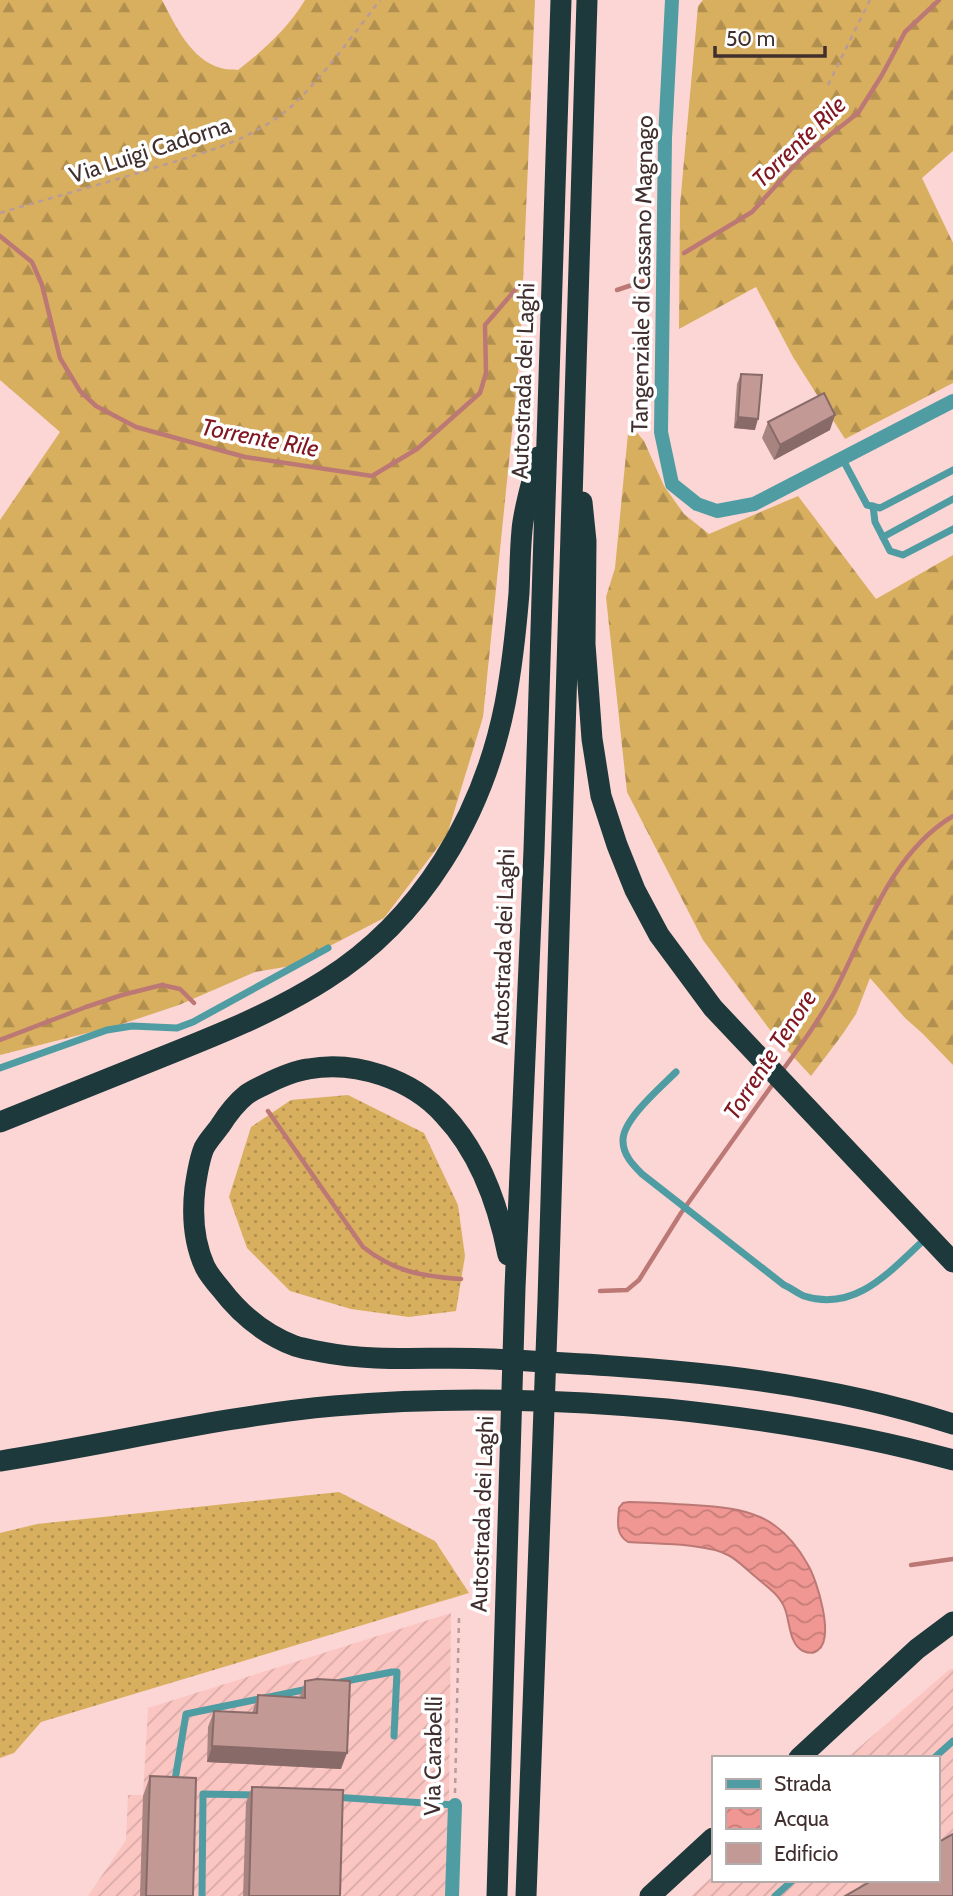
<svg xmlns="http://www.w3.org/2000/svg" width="953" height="1896" viewBox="0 0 953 1896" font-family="Cabin,sans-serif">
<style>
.industrial{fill:url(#industrial-furrows)}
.grass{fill:url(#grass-dots)}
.forest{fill:url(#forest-firs)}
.water{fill:url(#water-waves);stroke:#bc7875;stroke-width:2}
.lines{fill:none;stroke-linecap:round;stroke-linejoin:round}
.stream{stroke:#bc7875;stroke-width:4.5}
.path{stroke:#b99b99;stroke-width:2.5;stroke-dasharray:5 5;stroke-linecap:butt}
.service{stroke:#4f9ca2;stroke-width:7}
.minor{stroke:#4f9ca2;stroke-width:14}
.tertiary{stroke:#4f9ca2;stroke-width:14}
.motorway{stroke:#1d393b;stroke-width:21}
.wall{fill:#a88481}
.shaded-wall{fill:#886b69}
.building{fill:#c39996;stroke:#886b69;stroke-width:2}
.labels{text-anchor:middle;stroke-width:7;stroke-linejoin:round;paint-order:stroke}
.street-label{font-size:23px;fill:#402f2e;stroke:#fff}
.water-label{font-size:24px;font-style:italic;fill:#811821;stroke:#fff}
</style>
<defs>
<pattern id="industrial-furrows" width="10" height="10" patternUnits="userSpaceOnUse" patternTransform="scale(1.75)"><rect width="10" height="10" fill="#fbc5c2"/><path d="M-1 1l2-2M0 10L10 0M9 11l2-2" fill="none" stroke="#d8aaa7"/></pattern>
<pattern id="grass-dots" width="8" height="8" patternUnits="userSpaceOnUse" patternTransform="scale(1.75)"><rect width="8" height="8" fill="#d8af5f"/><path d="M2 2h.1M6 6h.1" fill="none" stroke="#b18f4f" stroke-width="1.8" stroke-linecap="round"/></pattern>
<pattern id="forest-firs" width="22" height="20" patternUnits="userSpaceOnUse" patternTransform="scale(1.75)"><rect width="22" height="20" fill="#d8af5f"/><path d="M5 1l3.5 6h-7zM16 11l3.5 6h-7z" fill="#b18f4f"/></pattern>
<pattern id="water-waves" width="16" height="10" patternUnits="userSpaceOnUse" patternTransform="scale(1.75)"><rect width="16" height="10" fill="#f19793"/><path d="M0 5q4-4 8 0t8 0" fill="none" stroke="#c57c78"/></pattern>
</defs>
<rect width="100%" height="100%" fill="#fbd6d4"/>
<g class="industrial">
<polygon points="451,1613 448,1896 88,1896 126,1840 128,1795 143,1795 148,1708"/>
<polygon points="950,1669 953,1669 953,1896 691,1896 713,1876 713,1880 937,1880 937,1758 847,1758"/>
</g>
<g class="grass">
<polygon points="348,1095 424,1133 458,1205 465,1256 456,1311 409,1317 351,1309 290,1291 247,1248 229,1197 251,1127 291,1100"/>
<polygon points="339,1492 435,1541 469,1593 41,1722 14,1753 0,1758 0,1533 37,1524"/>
</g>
<g class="forest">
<path d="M0,0H162C175,25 191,60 221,68C226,70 233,69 238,70C264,50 288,28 305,0H535L520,353L483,717L447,835L384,918L291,966L255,972L179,1005L119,1025L0,1055V520L60,432L0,380Z"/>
<polygon points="703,0 953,0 953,151 922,178 953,243 953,383 845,439 793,357 756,287 679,329 680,205 698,6"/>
<polygon points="629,423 644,441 664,486 684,514 709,534 798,496 876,599 953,555 953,1065 922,1033 905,1018 870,978 856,1014 842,1035 811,1076 776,1038 703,940 627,792 606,597 615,568"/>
</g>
<path class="water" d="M629,1502C651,1502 672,1504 693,1505C746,1508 780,1514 808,1565C817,1580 835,1638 818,1650C814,1654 808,1653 803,1651C789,1644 790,1622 785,1609C780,1595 767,1587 757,1578C747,1570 738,1560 728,1555C706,1543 654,1544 628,1542C615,1534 618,1521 619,1508L623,1503Z"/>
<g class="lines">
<g class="stream">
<polyline points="0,236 32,262 42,285 60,358 80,391 96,406 136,427 245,457 372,476 417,449 480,393 486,373 485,325 516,289"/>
<polyline points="684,253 752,212 803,156 858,113 882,75 905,32 939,0"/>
<polyline points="617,290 647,280"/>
<polyline points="0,1040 86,1007 122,995 162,985 180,989 194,1003"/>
<path d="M782,1071C801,1045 820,1019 835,991C866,931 891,853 953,816"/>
<path d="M268,1111L363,1247C395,1272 421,1276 461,1279"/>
<polyline points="600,1291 627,1290 639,1280 681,1213 775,1081"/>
<polyline points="911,1565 953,1559"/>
</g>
<g class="path">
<polyline points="828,85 870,0"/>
<path d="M0,213C53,197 107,183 160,166C207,152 258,138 295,103C326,73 353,35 380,0"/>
<polyline points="455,1793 459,1618"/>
</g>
<g class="service">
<polyline points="842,458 867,505 880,508 953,470"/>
<polyline points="873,506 875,522 890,551 903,555 953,529"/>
<polyline points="883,537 953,499"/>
<polyline points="0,1068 107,1030 132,1026 177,1028 193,1022 328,948"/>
<path d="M676,1072C661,1087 622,1120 623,1141C623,1155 633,1165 642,1174L784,1285C791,1288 797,1293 804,1296C856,1313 891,1270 925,1239"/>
<polyline points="341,1682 392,1672 397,1672 394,1736"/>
<polyline points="934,1758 953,1741"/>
<polyline points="174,1786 186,1714 308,1689"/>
<polyline points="333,1797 455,1805"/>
<polyline points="202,1896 203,1794 258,1795"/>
<polyline points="775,1896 793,1880"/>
</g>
<polyline class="minor" points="452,1896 455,1805"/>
<polyline class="tertiary" points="672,0 665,138 661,432 672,484 697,504 717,511 754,504 953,401"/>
<g class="motorway">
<polyline points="582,502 586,541 585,644 592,739 601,796 617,845 635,890 659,935 713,1008 953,1262"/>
<path d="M0,1122C52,1101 105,1080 157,1059C215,1036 273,1013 325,980C422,919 483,815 505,704C512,667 516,630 519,593C520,572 520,551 522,530C524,506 533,481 538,457"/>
<path d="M508,1255C498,1204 480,1153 444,1115C412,1079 355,1060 308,1069C293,1071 278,1078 264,1085C258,1088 251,1091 246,1095C236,1103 227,1115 220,1126C215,1133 208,1140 204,1148C199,1160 197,1174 195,1188C192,1214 194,1243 205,1267C209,1275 215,1282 221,1289C240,1314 266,1335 295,1346C304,1349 313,1350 322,1352C377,1363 435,1356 491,1359C646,1367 804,1375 953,1424"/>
<path d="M0,1461C111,1444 222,1416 334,1406C445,1396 556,1399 667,1409C763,1419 860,1434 953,1460"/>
<polyline points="799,1758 917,1649 953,1622"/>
<polyline points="497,1896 515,1288 534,850 561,0"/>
<polyline points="526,1896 548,1300 587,0"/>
<polyline points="650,1896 713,1838"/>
</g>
</g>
<g class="wall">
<polygon points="741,374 755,430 734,428 737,384"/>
<polygon points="768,422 830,430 774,460 762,438"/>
<polygon points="305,1681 341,1769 207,1762 208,1727 214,1711 252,1713 258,1695 300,1697"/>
<polygon points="150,1776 193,1896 140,1896 143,1796"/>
<polygon points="252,1787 340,1896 243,1896 246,1803"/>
</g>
<g class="shaded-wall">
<polygon points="835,415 830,430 774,460 780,445"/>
<polygon points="738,417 758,419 755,430 734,428"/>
<polygon points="212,1746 347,1753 341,1769 207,1762"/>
</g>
<g class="building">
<polygon points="741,374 762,375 758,419 738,417"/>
<polygon points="824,393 835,415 780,445 768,422"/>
<polygon points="317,1679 350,1681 347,1753 212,1746 214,1711 257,1713 258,1695 305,1698 305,1681"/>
<polygon points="150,1776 196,1778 193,1896 146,1896"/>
<polygon points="252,1787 343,1790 340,1896 249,1896"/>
<polygon points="953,1834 953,1896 845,1896 873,1880 937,1880 937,1843"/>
</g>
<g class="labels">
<g class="street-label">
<text transform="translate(150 150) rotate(-18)" y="8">Via Luigi Cadorna</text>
<text transform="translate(642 274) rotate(-89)" y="8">Tangenziale di Cassano Magnago</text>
<text transform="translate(523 381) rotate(-88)" y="8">Autostrada dei Laghi</text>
<text transform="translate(503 947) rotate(-88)" y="8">Autostrada dei Laghi</text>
<text transform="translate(482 1514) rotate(-88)" y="8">Autostrada dei Laghi</text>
<text transform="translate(433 1756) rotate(-89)" y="8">Via Carabelli</text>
</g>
<g class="water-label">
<text transform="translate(799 142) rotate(-44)" y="8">Torrente Rile</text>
<text transform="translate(260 438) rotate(11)" y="8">Torrente Rile</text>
<text transform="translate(770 1055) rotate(-57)" y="8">Torrente Tenore</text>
</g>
</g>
<rect x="712" y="1756" width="228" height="126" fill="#ffffff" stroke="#b3acab" stroke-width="2"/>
<rect x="726" y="1779" width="35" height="10" fill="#4f9ca2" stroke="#b3acab" stroke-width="2"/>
<text x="774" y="1791" font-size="21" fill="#402f2e">Strada</text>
<rect x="726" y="1808" width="35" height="21" fill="url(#water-waves)" stroke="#b3acab" stroke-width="2"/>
<text x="774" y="1826" font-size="21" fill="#402f2e">Acqua</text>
<rect x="726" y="1843" width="35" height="21" fill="#c39996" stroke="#b3acab" stroke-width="2"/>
<text x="774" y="1861" font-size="21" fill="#402f2e">Edificio</text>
<path d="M715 46v10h110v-10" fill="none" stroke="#402f2e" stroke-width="3.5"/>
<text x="726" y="46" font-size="21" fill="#402f2e" stroke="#ffffff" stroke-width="5" paint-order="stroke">50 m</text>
</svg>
